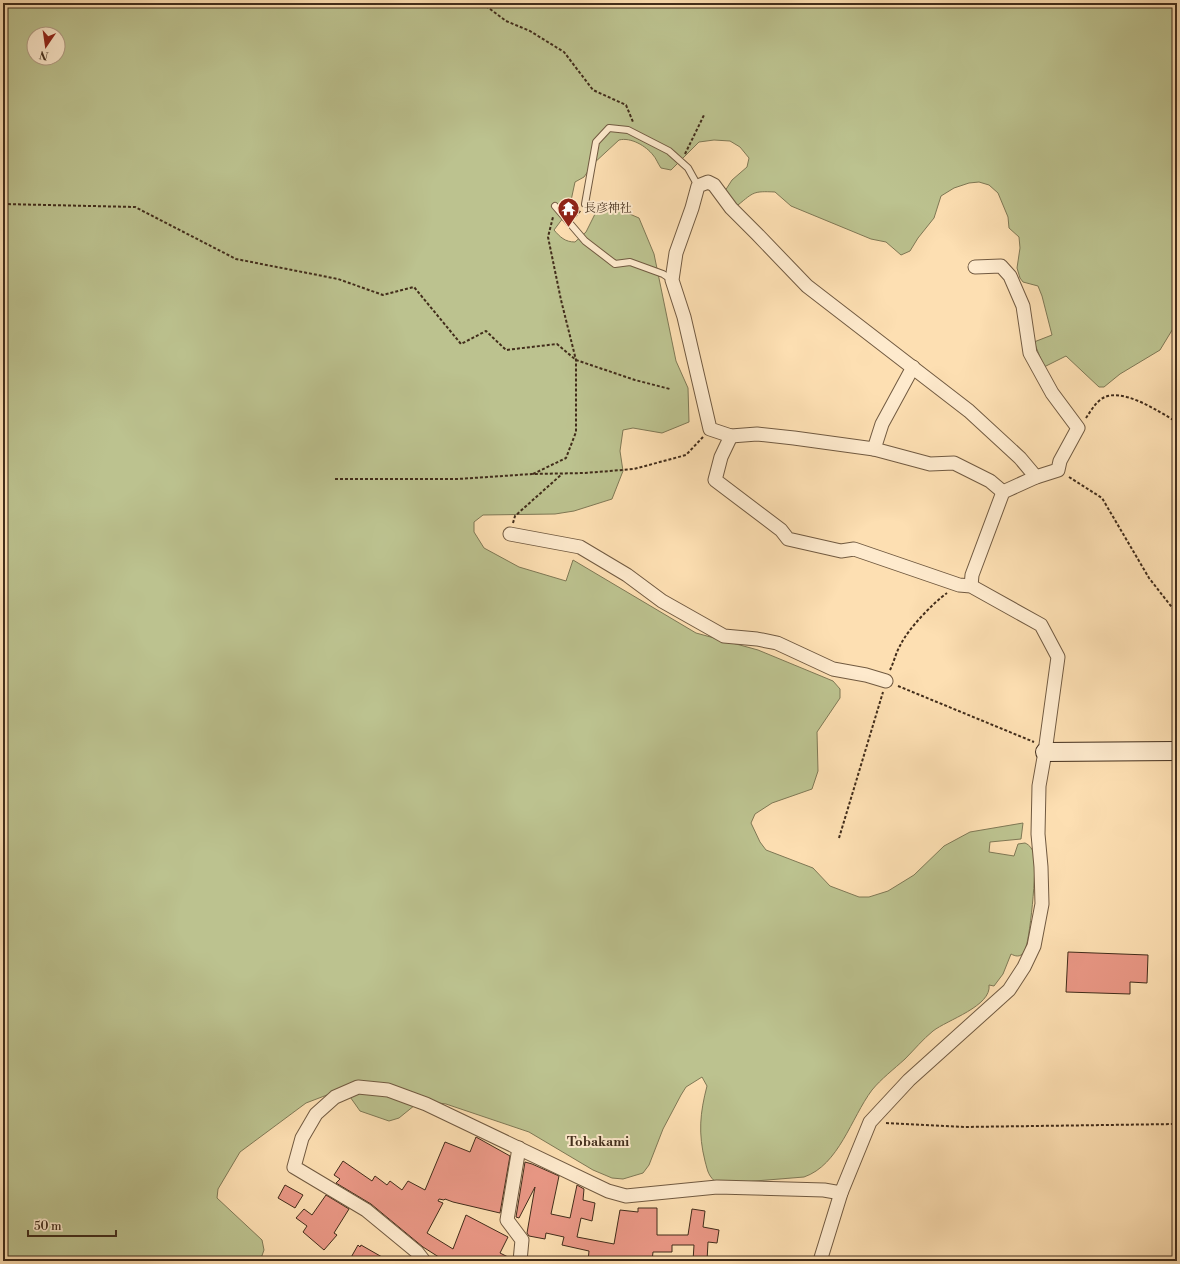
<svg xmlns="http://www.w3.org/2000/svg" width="1180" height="1264" viewBox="0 0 1180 1264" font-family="'Libre Bodoni','Noto Serif JP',serif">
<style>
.green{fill:#bcc28f;stroke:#7f7855;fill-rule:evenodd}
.building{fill:#ea9886;stroke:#422d1b}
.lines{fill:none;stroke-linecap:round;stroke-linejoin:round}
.lane-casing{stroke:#715a41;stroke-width:8}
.street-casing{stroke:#715a41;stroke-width:15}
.secondary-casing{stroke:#422d1b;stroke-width:20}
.path{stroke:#422d1b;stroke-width:2;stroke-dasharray:3 2;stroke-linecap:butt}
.lane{stroke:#feeacd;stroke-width:6}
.street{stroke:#feeacd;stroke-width:13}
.secondary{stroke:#feeacd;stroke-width:18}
.labels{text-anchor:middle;stroke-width:4;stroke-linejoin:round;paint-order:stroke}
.poi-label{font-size:12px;fill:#422d1b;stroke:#feeacd;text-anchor:start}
.neighbourhood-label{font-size:13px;font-weight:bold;fill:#422d1b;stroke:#feeacd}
</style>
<rect width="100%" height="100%" fill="#fddfb2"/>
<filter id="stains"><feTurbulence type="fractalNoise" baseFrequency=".005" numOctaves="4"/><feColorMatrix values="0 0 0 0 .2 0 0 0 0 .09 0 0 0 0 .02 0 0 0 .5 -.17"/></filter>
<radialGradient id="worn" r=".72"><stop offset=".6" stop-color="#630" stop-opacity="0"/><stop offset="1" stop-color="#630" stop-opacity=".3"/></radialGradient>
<path class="green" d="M3,3H1177V322L1160,350L1120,374L1104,387H1099L1066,356L1044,367L1034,342L1052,335L1042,296L1038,286L1023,282L1020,278L1017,268L1020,248L1019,237L1009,228L1008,217L998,193L989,185L979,182L969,183L954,188L941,196L934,218L918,238L910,251L901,255L886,242L871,239L791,206L775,192C753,191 754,192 738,205L723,194L732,180L747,167L749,158L740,147L730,141L714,140L699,142L671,170L661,168C658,164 656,158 653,155C646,146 631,137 619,140L593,164L584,177L575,182L569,210L554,230C560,237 565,242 575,242L586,232L597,210L603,207L625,212L639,218L654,254L676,361L688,388L689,422L662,433L633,428L623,430L620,451L623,471L612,499L574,511L555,514L483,515L474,522V532L484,548L519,567L566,581L573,560L696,633L758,650L833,681L840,689V698L817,732L818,771L812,789L772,803L755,814L751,823L760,842L766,850L813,868L830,886L859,897H869L888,891L914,875L944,846L970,832L1023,823L1021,839L990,842L989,852L1014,856L1018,844L1025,843C1030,845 1033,850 1034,855C1037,866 1030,944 1024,952C1020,958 1015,956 1011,954L1003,974L994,986L989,985C992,1006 947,1020 933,1031C923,1039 914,1050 905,1059C894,1069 881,1079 872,1090C851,1118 839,1165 804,1177L718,1184C708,1176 708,1172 705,1161C698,1133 700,1113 707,1086L702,1077L686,1087L681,1095L663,1129L649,1165L643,1173L623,1179L612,1178L593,1170L529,1132L446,1104L425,1101L415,1105L399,1118L389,1121L360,1111L348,1094L327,1095L306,1103L240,1152L218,1189L217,1198L262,1240L264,1250L260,1261H3ZM34,34H58V58H34Z"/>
<g class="building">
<polygon points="1068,952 1148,955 1147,983 1130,982 1130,994 1066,992"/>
<polygon points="476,1137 510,1156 500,1213 453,1202 445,1199 444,1200 439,1199 438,1201 443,1203 427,1233 453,1249 466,1215 508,1237 500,1253 512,1259 512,1261 445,1261 423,1247 371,1204 336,1183 340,1179 334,1175 343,1161 372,1181 375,1176 387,1185 390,1181 402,1190 408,1181 425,1190 445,1142 470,1152"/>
<polygon points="525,1162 532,1164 559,1176 551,1214 570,1218 577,1185 584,1189 583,1200 595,1203 592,1221 581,1218 577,1237 614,1244 620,1210 638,1212 638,1208 657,1208 657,1235 688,1235 692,1209 705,1211 703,1227 719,1230 717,1243 708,1242 707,1261 693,1261 694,1245 672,1245 672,1252 653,1252 652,1261 625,1259 624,1261 588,1261 589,1251 562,1245 564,1237 546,1233 545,1239 529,1236 527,1233 535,1187 519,1218 516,1217"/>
<polygon points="285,1185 303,1195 295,1208 278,1198"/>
<polygon points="326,1195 349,1209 334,1233 337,1235 324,1250 303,1232 307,1226 296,1218 304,1209 312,1215"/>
<polygon points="358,1245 360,1247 361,1245 389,1261 349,1261"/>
</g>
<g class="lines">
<defs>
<g id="lane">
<polyline points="585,204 596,142 609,128 628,130 669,151 688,168 698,186"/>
<polyline points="555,206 585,241 615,264 630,262 663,274 672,280"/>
</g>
<g id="street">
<polyline points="731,436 721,457 715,480 781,530 788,539 841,551 854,549 959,585 971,586 1041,625 1058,657 1045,752 1039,786 1038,834 1041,867 1042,904 1034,946 1024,967 1009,990 909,1080 870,1122 841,1193 820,1261"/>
<polyline points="874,449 882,424 913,367"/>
<polyline points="1003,492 990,481 954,463 930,464 874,449 794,438 757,434 731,436 710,429 684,317 672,280 676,253 692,208 698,186 708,182 714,185 731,208 757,234 807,286 969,411 1020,458 1036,477"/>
<polyline points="510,534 580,547 627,575 662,601 724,636 757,639 777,643 833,669 866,675 886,681"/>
<polyline points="971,586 972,575 1003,492 1036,477 1058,470 1060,461 1078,428 1052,393 1030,353 1023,306 1010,276 1001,266 975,267"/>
<polyline points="519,1148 507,1220 522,1240 520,1261"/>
<polyline points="424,1261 417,1252 366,1210 294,1167 302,1138 316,1114 335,1097 358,1087 388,1090 426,1104 608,1191 626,1196 717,1187 824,1190 841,1193"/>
</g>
<polyline id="secondary" points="1045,752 1177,751"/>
</defs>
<use href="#lane" class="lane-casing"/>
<use href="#street" class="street-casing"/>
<use href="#secondary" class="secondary-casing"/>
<g class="path">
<polyline points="482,3 506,21 530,31 564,52 593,90 626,105 633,122"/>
<polyline points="685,154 704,115"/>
<polyline points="3,204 135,207 236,259 338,279 383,295 414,287 461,344 486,331 506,350 557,344 576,360 635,380 670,389"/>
<polyline points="575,217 581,210"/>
<path d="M1086,418C1090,412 1094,405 1100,400C1119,384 1159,412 1177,422"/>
<polyline points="533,474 566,458 576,432 576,360 561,300 548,237 553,217"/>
<polyline points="1069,477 1102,498 1149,578 1174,610 1177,619"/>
<polyline points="335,479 458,479 532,474 585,473 634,469 686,455 703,437"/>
<polyline points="513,523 515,516 562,474"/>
<path d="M890,670C894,662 896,652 901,644C908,629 933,603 947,593"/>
<polyline points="898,686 1034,742"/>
<polyline points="839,838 883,692"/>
<polyline points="886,1123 964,1127 1177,1124"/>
</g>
<use href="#lane" class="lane"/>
<use href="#street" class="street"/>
<use href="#secondary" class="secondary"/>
</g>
<defs>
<symbol id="temple-pin" viewBox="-11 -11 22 30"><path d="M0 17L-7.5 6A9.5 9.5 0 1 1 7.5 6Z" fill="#8f2418" stroke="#feeacd"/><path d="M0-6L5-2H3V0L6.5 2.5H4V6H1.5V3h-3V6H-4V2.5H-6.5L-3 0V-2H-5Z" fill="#fff"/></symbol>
</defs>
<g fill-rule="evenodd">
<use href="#temple-pin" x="556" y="196" width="25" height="34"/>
</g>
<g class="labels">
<g class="poi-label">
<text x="584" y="212">長彦神社</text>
</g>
<g class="neighbourhood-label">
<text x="598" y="1146">Tobakami</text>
</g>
</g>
<rect width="1180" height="1264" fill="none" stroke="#fddfb2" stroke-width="16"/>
<rect x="4" y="4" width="1172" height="1256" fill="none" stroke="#422d1b" stroke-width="2"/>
<rect x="8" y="8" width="1164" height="1248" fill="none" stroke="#422d1b"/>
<g transform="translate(46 46) rotate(193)"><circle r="19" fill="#feeacd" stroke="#b39e86"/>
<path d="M0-3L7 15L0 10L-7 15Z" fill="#8f2418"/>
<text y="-6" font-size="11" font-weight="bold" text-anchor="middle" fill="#422d1b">N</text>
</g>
<path d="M28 1230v6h88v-6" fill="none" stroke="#422d1b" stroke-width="2"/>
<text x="34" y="1230" font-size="12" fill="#422d1b" stroke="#feeacd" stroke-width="3" paint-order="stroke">50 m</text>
<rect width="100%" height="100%" filter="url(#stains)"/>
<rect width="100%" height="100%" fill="url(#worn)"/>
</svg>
